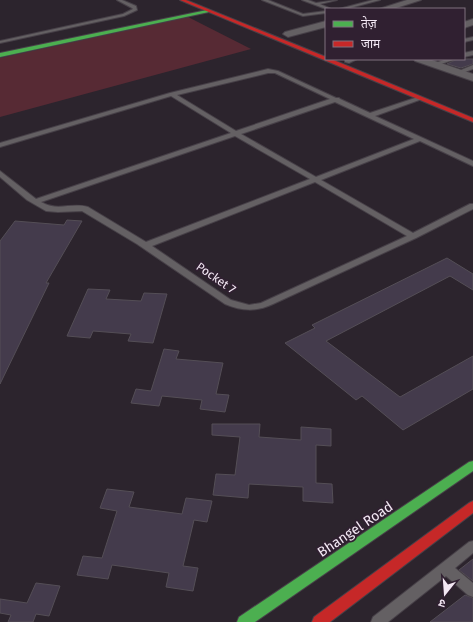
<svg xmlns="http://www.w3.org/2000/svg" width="473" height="622" viewBox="0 0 473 622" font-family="'Fira Sans','Noto Sans Devanagari',sans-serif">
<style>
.green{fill:#572a34}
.building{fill:#443b4c;stroke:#544e56}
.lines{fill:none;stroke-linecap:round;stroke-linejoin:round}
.lane-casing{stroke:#474048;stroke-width:2}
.street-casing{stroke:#474048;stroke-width:2}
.fast-casing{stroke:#474048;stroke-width:2}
.jam-casing{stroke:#474048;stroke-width:2}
.lane{fill:#646063;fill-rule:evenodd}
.street{fill:#646063;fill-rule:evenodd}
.fast{fill:#4caf50;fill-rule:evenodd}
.jam{fill:#c62828;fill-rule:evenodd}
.labels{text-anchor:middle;stroke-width:3.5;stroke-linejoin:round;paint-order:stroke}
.street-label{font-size:12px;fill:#f3e8f4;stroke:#302031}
.near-street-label{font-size:14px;fill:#f3e8f4;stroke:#302031}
</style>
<rect width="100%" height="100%" fill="#2c242d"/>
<polygon class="green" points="188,17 251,49 0,117 0,58"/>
<g class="building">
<polygon points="457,59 473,59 473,64 461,68 447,64"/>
<polygon points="67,220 82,221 46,283 49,283 0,384 0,241 15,221 64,225"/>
<polygon points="447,258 473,274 473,290 450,276 326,341 400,397 473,356 473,389 403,430 362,396 356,400 285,343 315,328 312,325"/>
<polygon points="88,289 110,290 106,299 141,301 144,293 167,294 153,343 128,341 131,334 93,331 90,338 67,336"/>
<polygon points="164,349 179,351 176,359 223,363 216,394 229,395 225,412 200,409 202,400 162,396 159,406 131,403 136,389 151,391"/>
<polygon points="212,424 260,424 259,437 301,440 301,427 331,429 331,446 316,445 316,483 332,484 333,503 303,501 303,487 249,484 248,498 213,495 216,474 235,475 240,437 212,435"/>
<polygon points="107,489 134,492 129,507 182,514 186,498 212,501 207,522 194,520 183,566 198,568 193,591 166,587 169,573 112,565 108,579 77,575 83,556 102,558 117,511 100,508"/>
<polygon points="473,559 473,581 459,570"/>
<polygon points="36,583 60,586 49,616 36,614 33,622 8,622 11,615 0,613 0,599 27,603"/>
<polygon points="465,595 473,598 473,622 430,622"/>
</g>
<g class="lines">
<defs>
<g id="lane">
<polygon points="117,0 122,0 136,6 137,10 124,16 0,43 0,41 123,14 133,9 132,8"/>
<polygon points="262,0 268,0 303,14 326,11 326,13 303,16"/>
<polygon points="302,0 308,0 316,3 337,0 320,4 331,9 326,9"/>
<polygon points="373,0 380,0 346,9 339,9"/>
<polygon points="473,37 473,40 464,42 464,39"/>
<polygon points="473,51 473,55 464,57 464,53"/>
<polygon points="447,59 456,59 435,66 432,64"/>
<polygon points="473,65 473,69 457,75 454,73"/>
<path d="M268,69L278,71L336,98H339L340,99L370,113L418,97H422V99L375,116L473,161V166L420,141L321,180L413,233L470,204H473V209L416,238L273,304C256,312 242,311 225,304L137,244L82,211L58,212L46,211L27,200L0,177V171L36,199L231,133L171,96L0,147V143L170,93ZM268,73H275L330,99L236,131L177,95ZM335,102L414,139L316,177L241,134ZM235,136L310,179L146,242L88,207C71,202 58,212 41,202ZM315,182L407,236L261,303L249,305L231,300L152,246Z"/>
<polygon points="473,541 473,553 455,568 473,583 473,597 468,595 446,576 388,622 371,622 373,617 469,542"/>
</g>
<g id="street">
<polygon points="407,0 421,0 393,9 379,9"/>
<polygon points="473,19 473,25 464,28 464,22"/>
<polygon points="326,21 326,27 288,37 283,34 285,32"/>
<polygon points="345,59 357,59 349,63 345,62"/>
<polygon points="414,59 429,59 473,74 473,81 415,61"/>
</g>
<g id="fast">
<polygon points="207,10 209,12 0,57 0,53"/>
<polygon points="473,461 473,471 255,622 237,622 239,617 469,462"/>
</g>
<g id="jam">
<polygon points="180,0 186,0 326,57 326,59 331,59 473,118 473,122"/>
<polygon points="473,501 473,513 330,622 312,622 314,617 469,503"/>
</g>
</defs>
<use href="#lane" class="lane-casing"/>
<use href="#street" class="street-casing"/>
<use href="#fast" class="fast-casing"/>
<use href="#jam" class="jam-casing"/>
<use href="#lane" class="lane"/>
<use href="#street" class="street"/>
<use href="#fast" class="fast"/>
<use href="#jam" class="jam"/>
</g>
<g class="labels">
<g class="street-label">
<text transform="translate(216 278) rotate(35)" y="4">Pocket 7</text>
</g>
<g class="near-street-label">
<text transform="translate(355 529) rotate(-34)" y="5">Bhangel Road</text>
</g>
</g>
<rect x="325" y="8" width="140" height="52" fill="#302031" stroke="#7e707f"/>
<rect x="333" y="21" width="20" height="6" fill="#4caf50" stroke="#7e707f"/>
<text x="361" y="28" font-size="12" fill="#f3e8f4">तेज़</text>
<rect x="333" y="41" width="20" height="6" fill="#c62828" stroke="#7e707f"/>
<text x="361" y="48" font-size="12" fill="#f3e8f4">जाम</text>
<g transform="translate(445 594) rotate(197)" stroke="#302031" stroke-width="3" paint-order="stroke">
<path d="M0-3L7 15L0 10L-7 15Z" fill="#f3e8f4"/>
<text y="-6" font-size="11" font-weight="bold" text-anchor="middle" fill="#f3e8f4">उ</text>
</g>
</svg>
